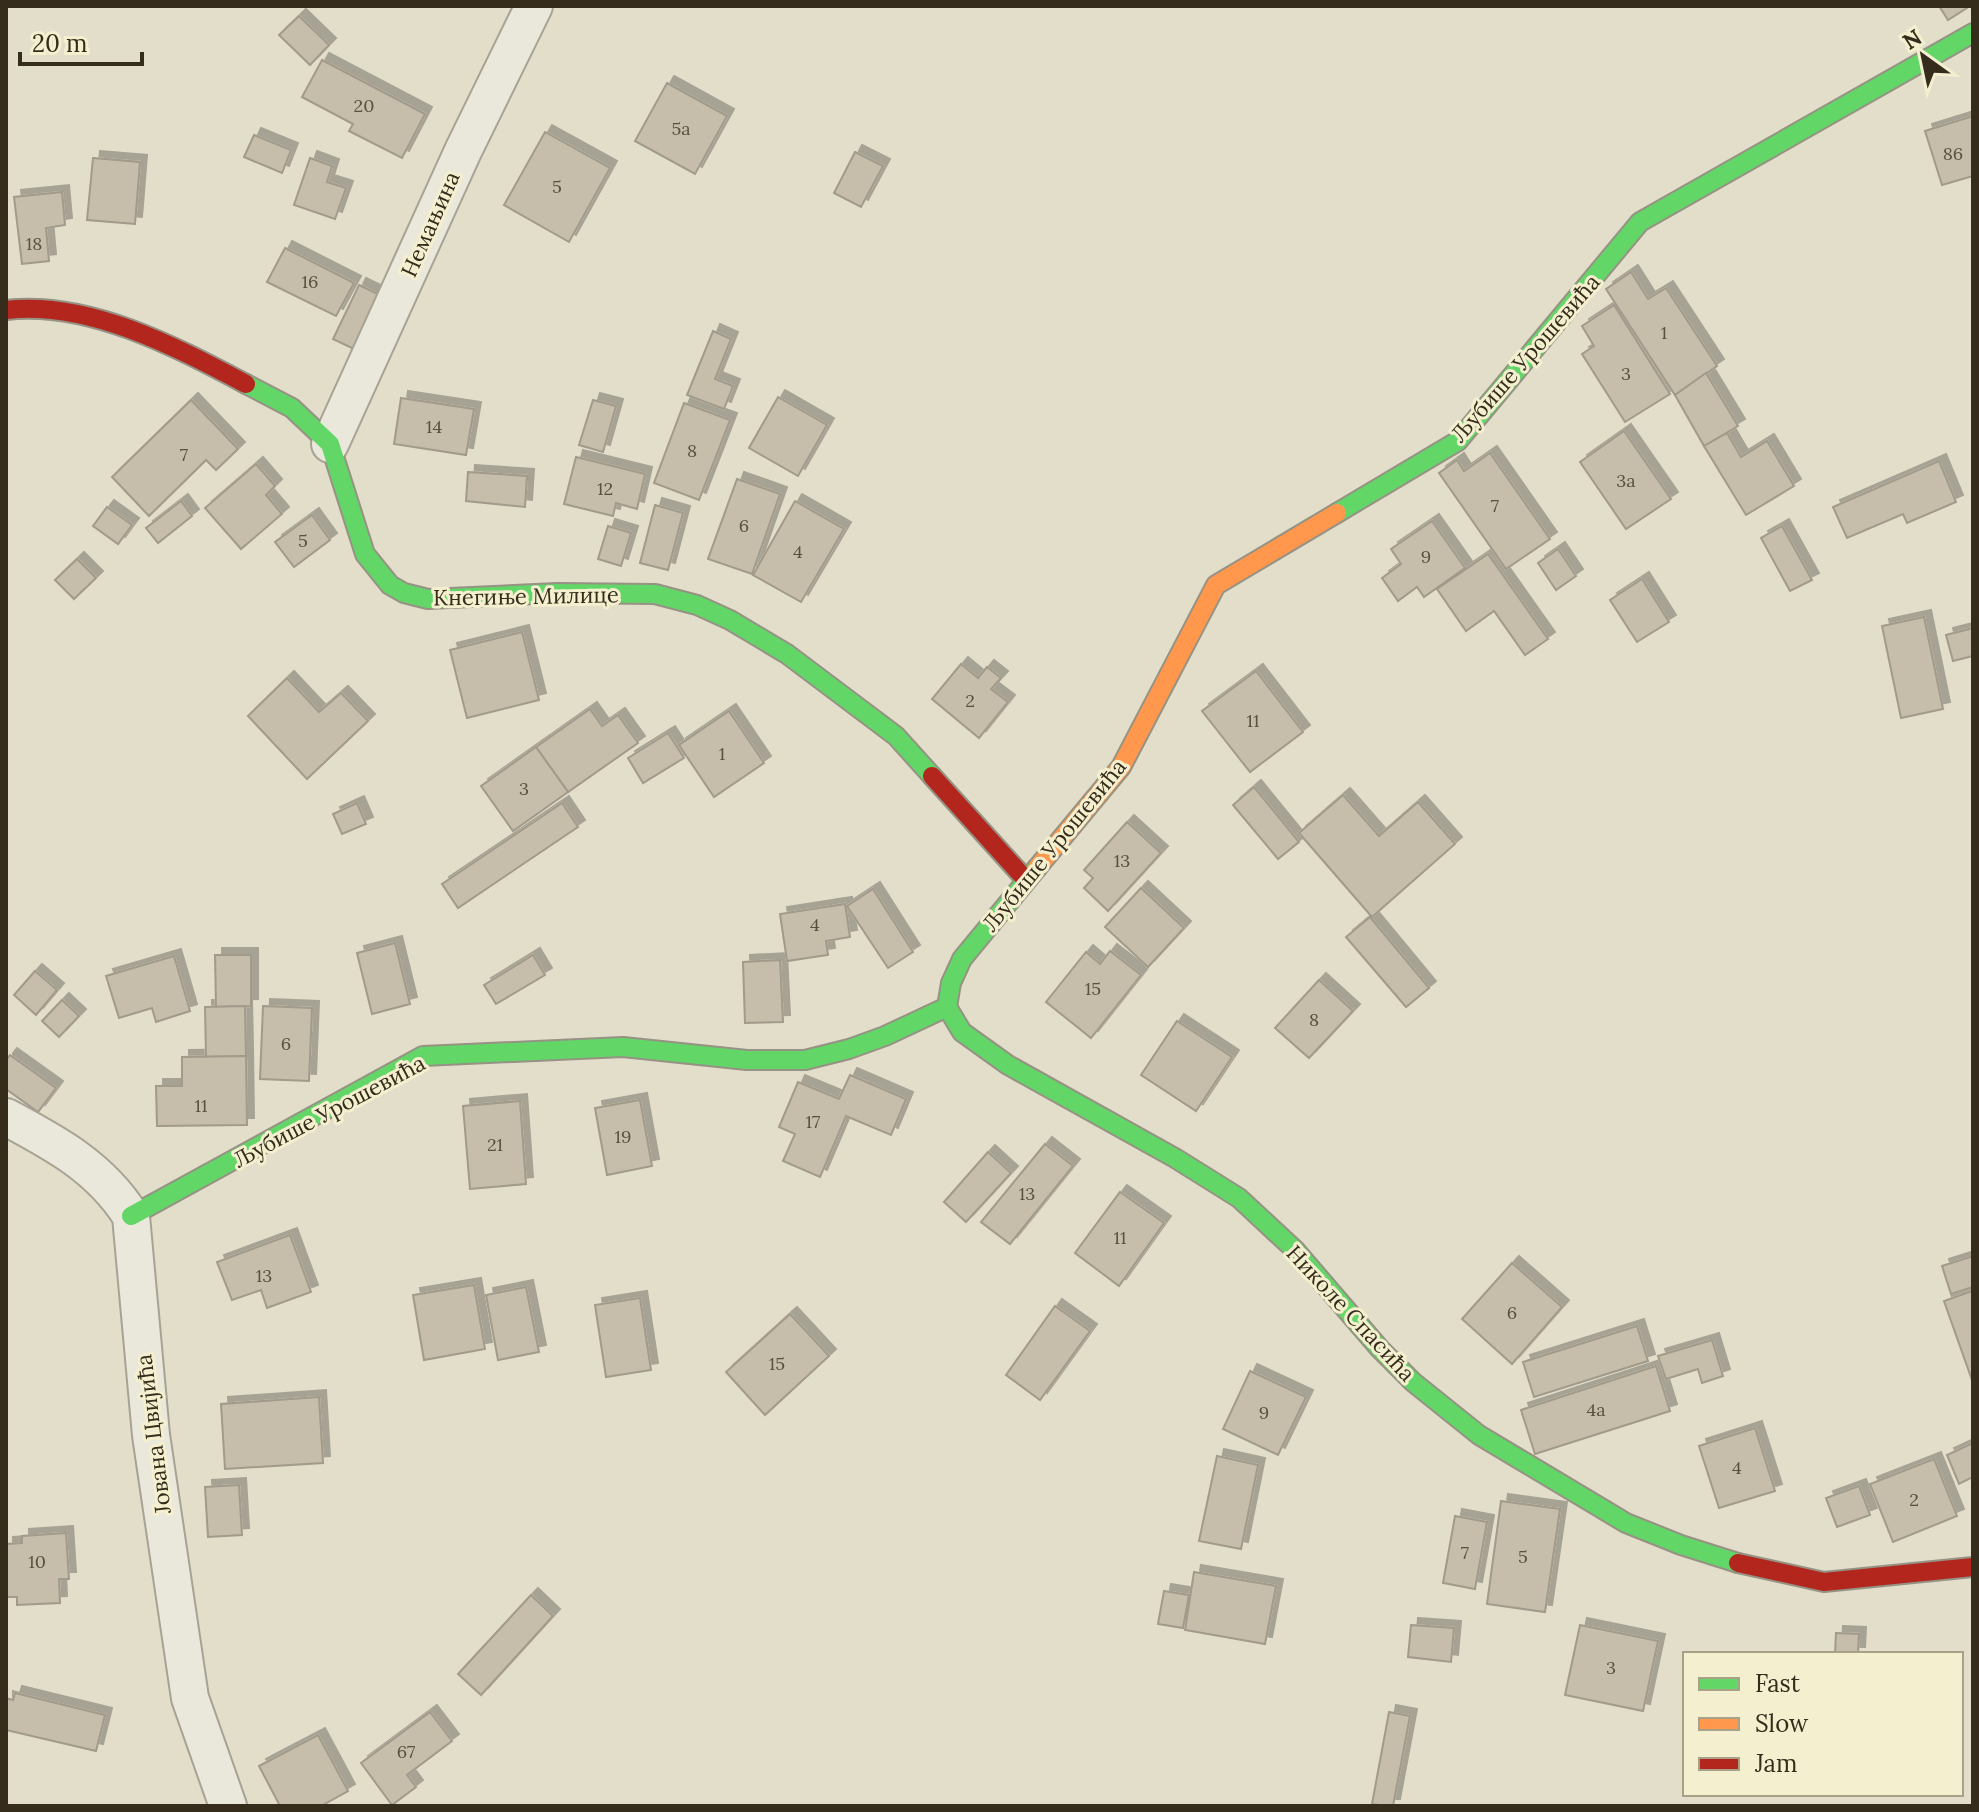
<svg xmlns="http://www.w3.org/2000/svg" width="1979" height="1812" viewBox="0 0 1979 1812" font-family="Lora,serif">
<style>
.building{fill:#c6bdab;stroke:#a29a8a;stroke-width:2;filter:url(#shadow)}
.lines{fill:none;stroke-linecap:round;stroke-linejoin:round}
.street-casing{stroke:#a7a294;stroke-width:40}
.fast-casing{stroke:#969284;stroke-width:22}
.slow-casing{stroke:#969284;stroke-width:22}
.jam-casing{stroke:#969284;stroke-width:22}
.street{stroke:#eae8db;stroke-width:36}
.fast{stroke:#63d668;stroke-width:18}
.slow{stroke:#ff974d;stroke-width:18}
.jam{stroke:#b3261e;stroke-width:18}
.labels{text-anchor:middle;stroke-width:6;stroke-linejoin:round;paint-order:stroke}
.number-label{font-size:18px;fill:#595040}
.street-label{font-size:22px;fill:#352c1c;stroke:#f4efcf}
</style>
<defs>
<filter id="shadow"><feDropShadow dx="7" dy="-7" stdDeviation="0" flood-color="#0004"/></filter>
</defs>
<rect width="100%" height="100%" fill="#e2deca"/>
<g class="building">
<polygon points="1939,6 1970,6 1948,20"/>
<polygon points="299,16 329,45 310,65 279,35"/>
<polygon points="322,60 425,114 402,158 349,131 353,124 302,97"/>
<polygon points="667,83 727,116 695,174 635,141"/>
<polygon points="1973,116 1973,176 1942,185 1925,131"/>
<polygon points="545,132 610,168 569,242 504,205"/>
<polygon points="254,135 291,150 282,173 244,157"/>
<polygon points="855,152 883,166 861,207 834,193"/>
<polygon points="93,158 140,162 135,224 87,220"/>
<polygon points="310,158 332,166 327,182 346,188 335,219 294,205"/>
<polygon points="62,192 65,225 46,228 49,261 22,264 14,197"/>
<polygon points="285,248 354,283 336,316 267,282"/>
<polygon points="1631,272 1648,299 1666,288 1717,366 1675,395 1606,289"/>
<polygon points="359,285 382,296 356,350 333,339"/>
<polygon points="1614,305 1670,394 1625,422 1582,354 1594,346 1582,326"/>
<polygon points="713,331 731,339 715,379 733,386 724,409 687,395"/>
<polygon points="1706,373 1738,426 1704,446 1675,395"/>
<polygon points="778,397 827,425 798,476 749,448"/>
<polygon points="401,398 474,409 466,455 394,444"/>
<polygon points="191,400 238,449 216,470 206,460 149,516 112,477"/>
<polygon points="593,400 616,406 603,452 579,445"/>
<polygon points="684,403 730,420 699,500 654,483"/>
<polygon points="1624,431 1671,499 1626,529 1580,462"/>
<polygon points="1727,433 1741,457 1767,441 1794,486 1746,515 1704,446"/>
<polygon points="1490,453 1550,539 1506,569 1439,473 1457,460 1464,471"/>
<polygon points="576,457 645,474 637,509 616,503 613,516 564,504"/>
<polygon points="1939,461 1956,502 1907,523 1903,514 1847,538 1833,507"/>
<polygon points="256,464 275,486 266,495 282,514 241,549 205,508"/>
<polygon points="468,472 527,476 525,507 466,501"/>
<polygon points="737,479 780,494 752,574 708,559"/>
<polygon points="181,501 192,516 158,543 146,528"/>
<polygon points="795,501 844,529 801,602 753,575"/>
<polygon points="655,505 683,513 668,570 640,563"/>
<polygon points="107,507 132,525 118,544 93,526"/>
<polygon points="312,515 330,540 294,567 275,542"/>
<polygon points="1432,521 1465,568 1424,597 1417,587 1398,601 1382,578 1401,564 1391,549"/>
<polygon points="608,526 631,533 621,566 598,559"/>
<polygon points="1782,526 1812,580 1790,591 1761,538"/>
<polygon points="1558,549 1576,576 1556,590 1538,563"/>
<polygon points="1488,554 1548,639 1525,655 1494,611 1466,631 1437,589"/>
<polygon points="77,559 96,578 74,599 55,580"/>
<polygon points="1642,579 1669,622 1637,642 1610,600"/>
<polygon points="1924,617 1943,709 1901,718 1882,626"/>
<polygon points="1973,628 1973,656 1953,661 1946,635"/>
<polygon points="522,632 539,700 467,718 450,650"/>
<polygon points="961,664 978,678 987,667 1001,678 991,689 1008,702 979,738 932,699"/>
<polygon points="1256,671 1303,732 1250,772 1202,711"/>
<polygon points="287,678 319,712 341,693 368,721 307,779 248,716"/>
<polygon points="590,709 602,726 618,715 638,743 568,792 536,747"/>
<polygon points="729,711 764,763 714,797 679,745"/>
<polygon points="668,733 684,758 643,783 628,758"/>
<polygon points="536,747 568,792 513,831 481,786"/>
<polygon points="1254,787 1299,842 1278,859 1233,805"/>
<polygon points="1343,795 1379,836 1418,802 1455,844 1372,917 1299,833"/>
<polygon points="357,803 366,824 342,834 333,814"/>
<polygon points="562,803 578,827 458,908 442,884"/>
<polygon points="1127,822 1161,853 1108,911 1084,888 1093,878 1084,870"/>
<polygon points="1141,888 1184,928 1148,967 1105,927"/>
<polygon points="873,889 913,952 888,968 847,906"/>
<polygon points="845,904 850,937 826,941 828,955 787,961 780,914"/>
<polygon points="1370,917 1429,988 1406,1007 1346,937"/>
<polygon points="395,943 410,1004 372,1014 357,953"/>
<polygon points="1110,951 1141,975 1091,1038 1046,1002 1086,952 1100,964"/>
<polygon points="215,955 251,955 251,1006 216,1007"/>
<polygon points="533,955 545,975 496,1004 484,985"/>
<polygon points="174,956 190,1011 156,1022 152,1008 119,1018 106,976"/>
<polygon points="780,960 783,1022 745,1023 743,962"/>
<polygon points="35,971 57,990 36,1015 14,995"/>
<polygon points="1319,980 1353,1011 1309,1058 1275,1028"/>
<polygon points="62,1000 79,1016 59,1037 42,1021"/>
<polygon points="245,1006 246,1056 206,1057 205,1007"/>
<polygon points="263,1006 312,1008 309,1081 260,1079"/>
<polygon points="1177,1021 1232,1057 1196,1111 1141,1075"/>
<polygon points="10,1055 56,1088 38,1112 6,1089 6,1060"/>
<polygon points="246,1056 247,1125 157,1126 156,1086 182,1086 182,1057"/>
<polygon points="850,1075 906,1099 891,1135 846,1116 820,1177 783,1161 795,1134 779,1127 798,1082 839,1099"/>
<polygon points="640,1100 652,1166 607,1175 595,1108"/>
<polygon points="520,1101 526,1184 470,1189 463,1106"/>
<polygon points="1045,1144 1073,1166 1010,1244 981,1222"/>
<polygon points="988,1152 1011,1173 966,1222 944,1202"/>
<polygon points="1120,1192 1164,1223 1119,1286 1075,1253"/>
<polygon points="290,1235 311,1292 267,1308 261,1290 232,1300 217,1262"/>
<polygon points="1973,1256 1973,1287 1951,1294 1942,1266"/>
<polygon points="1512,1263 1562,1307 1512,1364 1462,1319"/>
<polygon points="474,1285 485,1349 424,1360 413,1295"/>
<polygon points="526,1287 539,1352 498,1360 486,1295"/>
<polygon points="1972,1291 1973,1294 1973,1383 1944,1301"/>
<polygon points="640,1298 651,1370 606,1377 595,1305"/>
<polygon points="1055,1306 1090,1331 1040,1400 1006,1375"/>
<polygon points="790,1314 829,1356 765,1415 726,1372"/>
<polygon points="1637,1326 1648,1361 1534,1397 1523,1362"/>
<polygon points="1712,1340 1723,1376 1702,1383 1698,1369 1666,1379 1658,1356"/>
<polygon points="1656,1366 1670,1411 1535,1454 1521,1410"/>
<polygon points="1250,1371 1306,1397 1278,1455 1223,1429"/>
<polygon points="319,1397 323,1463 225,1469 221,1404"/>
<polygon points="1755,1428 1775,1491 1719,1508 1699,1446"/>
<polygon points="1973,1443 1973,1477 1959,1484 1947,1455"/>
<polygon points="1217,1456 1258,1465 1241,1549 1199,1541"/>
<polygon points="1934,1459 1957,1516 1893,1542 1870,1484"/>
<polygon points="239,1485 242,1535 208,1537 205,1487"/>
<polygon points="1859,1486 1870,1515 1837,1527 1826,1498"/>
<polygon points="1501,1501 1560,1509 1545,1612 1487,1604"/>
<polygon points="1455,1516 1487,1522 1475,1589 1443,1583"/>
<polygon points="66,1533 69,1579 59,1579 60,1603 17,1605 17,1597 6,1597 6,1544 22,1543 22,1536"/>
<polygon points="1194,1572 1276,1586 1265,1644 1185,1630"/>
<polygon points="1164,1591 1189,1595 1183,1628 1158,1624"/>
<polygon points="531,1595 553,1616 481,1695 458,1674"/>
<polygon points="1411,1625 1454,1628 1451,1662 1408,1657"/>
<polygon points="1580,1625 1658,1641 1643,1711 1565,1695"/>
<polygon points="1836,1633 1859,1634 1858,1654 1835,1654"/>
<polygon points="15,1693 105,1715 96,1751 6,1730 6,1698 13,1700"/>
<polygon points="430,1712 452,1741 407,1775 416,1787 392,1805 361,1763"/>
<polygon points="1389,1712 1410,1716 1393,1806 1386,1806 1372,1804"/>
<polygon points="318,1735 348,1791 321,1806 280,1806 259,1766"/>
</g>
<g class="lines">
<defs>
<g id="street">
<polyline points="330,444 463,151 534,6"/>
<path d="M6,1117C55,1143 100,1167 131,1216L151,1435L190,1698L228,1806"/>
</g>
<g id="fast">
<polyline points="246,384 292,408 330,444 365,554 390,585 404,593 428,599 557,593 655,594 697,605 730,620 787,654 896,736 932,776"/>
<polyline points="1337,513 1458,441 1640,222 1973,33"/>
<polyline points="947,1007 962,1032 1008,1065 1175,1158 1239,1198 1295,1250 1380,1349 1413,1382 1479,1435 1626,1523 1681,1545 1738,1563"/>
<polyline points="131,1216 423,1056 623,1047 747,1060 805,1060 849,1049 885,1036 947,1007 951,983 962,959 1037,868"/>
</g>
<polyline id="slow" points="1037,868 1121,767 1216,585 1337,513"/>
<g id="jam">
<path d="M6,310C88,300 176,347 246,384"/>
<polyline points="932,776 1026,880"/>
<polyline points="1738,1563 1824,1582 1973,1567"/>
</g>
</defs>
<use href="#street" class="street-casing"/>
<use href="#fast" class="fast-casing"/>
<use href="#slow" class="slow-casing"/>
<use href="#jam" class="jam-casing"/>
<use href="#street" class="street"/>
<use href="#fast" class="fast"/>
<use href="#slow" class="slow"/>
<use href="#jam" class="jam"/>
</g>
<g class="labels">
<g class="number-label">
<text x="364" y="112">20</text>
<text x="681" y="135">5a</text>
<text x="1953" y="160">86</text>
<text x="557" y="193">5</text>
<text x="34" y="250">18</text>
<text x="310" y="288">16</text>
<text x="1664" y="339">1</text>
<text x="1626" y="380">3</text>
<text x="434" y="433">14</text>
<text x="692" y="457">8</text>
<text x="184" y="461">7</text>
<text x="1626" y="487">3a</text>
<text x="605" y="495">12</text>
<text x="1495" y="512">7</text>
<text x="744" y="532">6</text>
<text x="303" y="547">5</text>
<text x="798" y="558">4</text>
<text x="1426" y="563">9</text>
<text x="970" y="707">2</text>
<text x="1253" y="727">11</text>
<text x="722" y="760">1</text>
<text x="524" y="795">3</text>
<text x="1122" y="867">13</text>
<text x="815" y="931">4</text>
<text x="1093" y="995">15</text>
<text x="1314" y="1026">8</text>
<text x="286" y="1050">6</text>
<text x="201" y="1112">11</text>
<text x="813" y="1128">17</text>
<text x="623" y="1143">19</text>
<text x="495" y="1151">21</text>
<text x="1027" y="1200">13</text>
<text x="1120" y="1244">11</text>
<text x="264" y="1282">13</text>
<text x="1512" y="1319">6</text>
<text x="777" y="1370">15</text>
<text x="1596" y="1416">4a</text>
<text x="1264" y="1419">9</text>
<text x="1737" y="1474">4</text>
<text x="1914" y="1506">2</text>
<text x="1465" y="1559">7</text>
<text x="1523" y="1563">5</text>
<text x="37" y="1568">10</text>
<text x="1611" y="1674">3</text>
<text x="406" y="1758">67</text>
</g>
<g class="street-label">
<text transform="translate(430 224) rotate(-66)" y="8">Немањина</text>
<text transform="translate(1525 358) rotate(-49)" y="8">Љубише Урошевића</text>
<text transform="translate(526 596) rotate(-1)" y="8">Кнегиње Милице</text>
<text transform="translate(1054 845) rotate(-51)" y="8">Љубише Урошевића</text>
<text transform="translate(329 1111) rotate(-28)" y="8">Љубише Урошевића</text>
<text transform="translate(1351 1313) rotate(47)" y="8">Николе Спасића</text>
<text transform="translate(153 1434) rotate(-97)" y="8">Јована Цвијића</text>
</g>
</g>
<rect width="1979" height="1812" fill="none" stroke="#352c1c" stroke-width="16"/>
<rect x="1683" y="1652" width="280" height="144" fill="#f4efcf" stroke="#a8a187" stroke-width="2"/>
<rect x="1699" y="1678" width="40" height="12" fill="#63d668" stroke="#a8a187" stroke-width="2"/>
<text x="1755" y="1692" font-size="24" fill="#352c1c">Fast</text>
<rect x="1699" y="1718" width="40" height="12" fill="#ff974d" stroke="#a8a187" stroke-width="2"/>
<text x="1755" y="1732" font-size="24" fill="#352c1c">Slow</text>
<rect x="1699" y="1758" width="40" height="12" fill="#b3261e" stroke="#a8a187" stroke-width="2"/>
<text x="1755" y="1772" font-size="24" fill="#352c1c">Jam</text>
<g transform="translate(1923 56) rotate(327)" stroke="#f4efcf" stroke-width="6" paint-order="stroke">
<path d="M0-6L14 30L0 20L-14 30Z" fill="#352c1c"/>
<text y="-12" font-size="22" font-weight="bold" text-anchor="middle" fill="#352c1c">N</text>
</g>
<path d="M20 52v12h122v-12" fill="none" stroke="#352c1c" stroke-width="4"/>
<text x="32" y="52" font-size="24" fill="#352c1c" stroke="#f4efcf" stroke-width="6" paint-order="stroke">20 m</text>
</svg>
